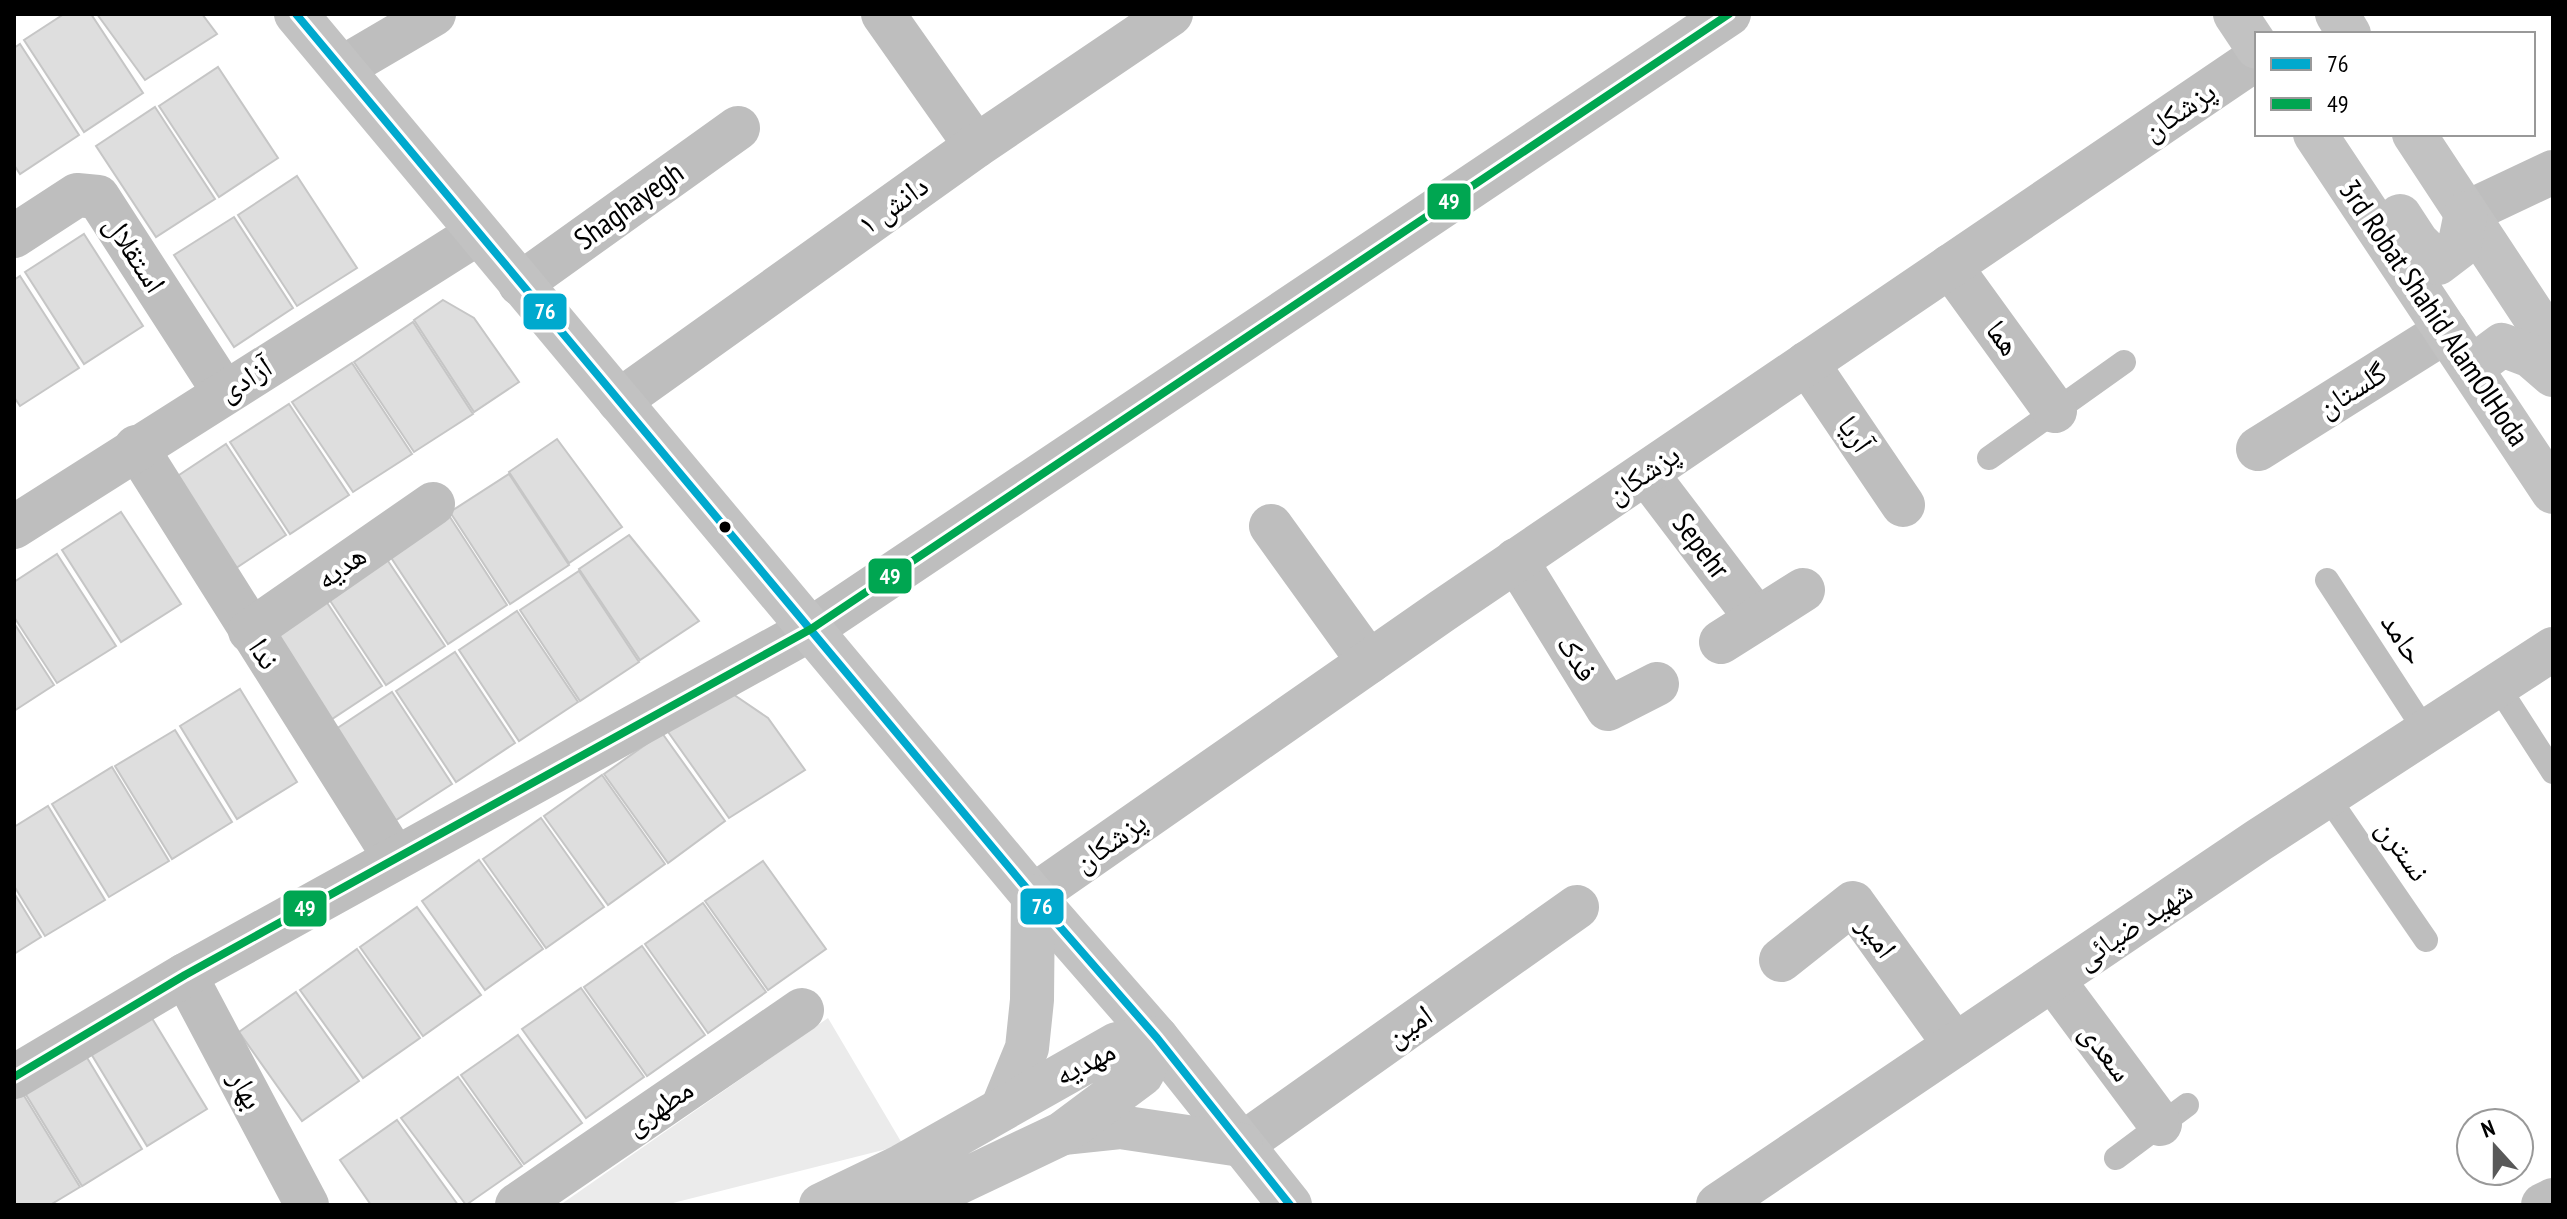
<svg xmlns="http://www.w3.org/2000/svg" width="2567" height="1219" viewBox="0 0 2567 1219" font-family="'PT Sans Narrow','Noto Naskh Arabic',sans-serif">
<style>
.green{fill:#ebebeb}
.building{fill:#dedede;stroke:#c6c6c6;stroke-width:2}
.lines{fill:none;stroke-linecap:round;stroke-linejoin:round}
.lane{stroke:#bebebe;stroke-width:24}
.street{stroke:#bebebe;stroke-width:44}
.secondary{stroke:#c2c2c2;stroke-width:44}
.bus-1-casing{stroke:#fff;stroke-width:14}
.bus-2-casing{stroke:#fff;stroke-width:14}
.bus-1{stroke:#00a9ce;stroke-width:8}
.bus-2{stroke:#00a651;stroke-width:8}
.bus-dot{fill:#000;stroke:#fff;stroke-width:3}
.labels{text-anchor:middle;stroke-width:8;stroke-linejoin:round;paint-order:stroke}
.street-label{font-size:30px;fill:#000;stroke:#fff}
.line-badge{stroke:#fff;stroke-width:3}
.badge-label{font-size:22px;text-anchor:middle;font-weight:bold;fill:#fff}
</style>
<rect width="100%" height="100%" fill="#fff"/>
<polygon class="green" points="828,1018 903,1145 665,1205 560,1205"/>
<g class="building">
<polygon points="64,14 91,14 143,93 84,132 24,40"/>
<polygon points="97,14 202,14 217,34 145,80"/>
<polygon points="20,44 79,135 20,174 14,165 14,48"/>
<polygon points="218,67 278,158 219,197 159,106"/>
<polygon points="155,107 215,199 156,237 96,146"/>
<polygon points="297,176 357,268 297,306 238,215"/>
<polygon points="234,217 293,308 234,347 174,255"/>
<polygon points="84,234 143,326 84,364 25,272"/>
<polygon points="20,276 79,368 20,406 14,397 14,280"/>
<polygon points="443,300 474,318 519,382 474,412 414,320"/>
<polygon points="413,322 473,414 414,452 354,362"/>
<polygon points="352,363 412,454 353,492 292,402"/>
<polygon points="289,404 349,495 290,534 230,442"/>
<polygon points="557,439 622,527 569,563 509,472"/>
<polygon points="226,444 286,535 227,574 167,483"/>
<polygon points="509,474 569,565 510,604 450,512"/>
<polygon points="121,512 181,604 121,642 62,550"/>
<polygon points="448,514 507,605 448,644 388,553"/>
<polygon points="629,535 699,621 640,660 579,569"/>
<polygon points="57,554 116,646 57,683 14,617 14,582"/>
<polygon points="384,555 445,646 386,685 325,593"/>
<polygon points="579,571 639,662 580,701 520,610"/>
<polygon points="322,595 382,686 323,725 263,634"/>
<polygon points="517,611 578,702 519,741 459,650"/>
<polygon points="14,623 54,685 14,711"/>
<polygon points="455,652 515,743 456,782 396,691"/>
<polygon points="724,688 768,718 805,770 729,818 666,729"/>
<polygon points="240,689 297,782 237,819 180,726"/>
<polygon points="392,692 452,784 393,822 333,731"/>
<polygon points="175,730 232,822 172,859 115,766"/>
<polygon points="662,733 725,821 668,863 604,774"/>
<polygon points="112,767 169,861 109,897 52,804"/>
<polygon points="602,775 665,864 608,905 544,816"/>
<polygon points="48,806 105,900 45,936 14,886 14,827"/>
<polygon points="541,818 604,907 546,948 483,859"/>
<polygon points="479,860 543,949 485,990 422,901"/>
<polygon points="763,861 826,949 768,990 705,901"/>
<polygon points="14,893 41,937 14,954"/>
<polygon points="703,903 766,992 708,1033 645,944"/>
<polygon points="417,907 481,995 423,1036 360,947"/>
<polygon points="642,946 705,1035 647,1076 584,987"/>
<polygon points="357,949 420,1038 363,1078 300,990"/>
<polygon points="581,988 644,1077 586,1118 522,1029"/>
<polygon points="296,992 359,1081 302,1121 239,1032"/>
<polygon points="150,1015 207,1109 147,1146 90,1052"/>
<polygon points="518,1035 582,1123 524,1164 461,1075"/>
<polygon points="86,1056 142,1149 82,1186 25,1093"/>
<polygon points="458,1077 522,1166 466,1205 401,1118"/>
<polygon points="23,1094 80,1187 50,1205 14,1205 14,1099"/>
<polygon points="397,1120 458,1205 371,1205 340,1160"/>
</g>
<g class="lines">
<g class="lane">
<polyline points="1989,458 2124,362"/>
<polyline points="2327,580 2426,732"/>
<polyline points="2497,685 2553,772"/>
<polyline points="2327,796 2426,940"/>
<polyline points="2116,1158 2187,1105"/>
</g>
<g class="street">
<polyline points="883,14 976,146"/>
<polyline points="342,68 434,14"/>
<polyline points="2466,213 2553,172"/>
<polyline points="14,236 77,195 98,197 224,392"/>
<polyline points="1950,266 2055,411"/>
<polyline points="520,284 738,128"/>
<polyline points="1807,363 1903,505"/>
<polyline points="619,401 976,146 1171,14"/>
<polyline points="136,447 395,858"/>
<polyline points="2258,449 2446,331"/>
<polyline points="1646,473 1757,619"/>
<polyline points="1271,526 1369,662"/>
<polyline points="14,527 478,233"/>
<polyline points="1516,560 1608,709 1657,684"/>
<polyline points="250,631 433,504"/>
<polyline points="1721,642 1803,590"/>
<polyline points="1033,896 1442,611 2257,58"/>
<polyline points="1781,960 1853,903 1955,1045"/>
<polyline points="185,975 307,1205"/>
<polyline points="2053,980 2160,1124"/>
<polyline points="14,1077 185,975 811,629 1729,14"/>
<polyline points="1241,1145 1577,907"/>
<polyline points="517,1205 802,1010"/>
<polyline points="1718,1205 2259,840 2553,649"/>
<polyline points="2543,1205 2553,1200"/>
</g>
<g class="secondary">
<polyline points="296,14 1033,896 1157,1038 1290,1205"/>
<polyline points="2235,14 2257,47"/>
<polyline points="2337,14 2349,34"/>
<polyline points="2315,134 2553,492"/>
<polyline points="2414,134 2553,345"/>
<polyline points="2400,216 2417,242 2438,263 2459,247 2466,213"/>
<polyline points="2471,368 2502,345 2531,356 2553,375"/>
<polyline points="1002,1109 1027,1048 1032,1000 1033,896"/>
<polyline points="1063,1133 1120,1127 1241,1145"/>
<polyline points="821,1205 902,1166 1117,1044 1157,1038 1142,1074 1063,1133 960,1182 898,1205"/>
</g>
<defs>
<polyline id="bus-1" points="296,14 1033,896 1157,1038 1290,1205"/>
<polyline id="bus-2" points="14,1077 185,975 811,629 1729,14"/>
</defs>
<use href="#bus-1" class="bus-1-casing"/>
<use href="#bus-2" class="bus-2-casing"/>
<use href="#bus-1" class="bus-1"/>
<use href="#bus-2" class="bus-2"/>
</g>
<circle class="bus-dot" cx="725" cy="527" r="7"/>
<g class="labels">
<g class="street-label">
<text transform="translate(2179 111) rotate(-34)" y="10">پزشکان</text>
<text transform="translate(893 205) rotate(-36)" y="10">دانش ۱</text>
<text transform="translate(629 206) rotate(-36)" y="10">Shaghayegh</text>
<text transform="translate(135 254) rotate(57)" y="10">استقلال</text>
<text transform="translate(2434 313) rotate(56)" y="10">3rd Robat Shahid AlamOlHoda</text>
<text transform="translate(2003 338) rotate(54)" y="10">هما</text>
<text transform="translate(245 379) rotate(-32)" y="10">آزادی</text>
<text transform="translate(2352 390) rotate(-32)" y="10">گلستان</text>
<text transform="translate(1855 434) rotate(56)" y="10">آریا</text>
<text transform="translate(1643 474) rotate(-34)" y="10">پزشکان</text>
<text transform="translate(1701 546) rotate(53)" y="10">Sepehr</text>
<text transform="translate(341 567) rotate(-35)" y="10">هدیه</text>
<text transform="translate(2403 639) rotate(57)" y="10">حامد</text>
<text transform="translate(264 654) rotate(57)" y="10">ندا</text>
<text transform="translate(1577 658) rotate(58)" y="10">فدک</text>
<text transform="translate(1110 842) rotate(-35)" y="10">پزشکان</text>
<text transform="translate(2403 850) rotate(55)" y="10">نسترن</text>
<text transform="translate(2134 925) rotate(-34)" y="10">شهید ضیائی</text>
<text transform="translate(1877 937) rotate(54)" y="10">امیر</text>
<text transform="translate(1409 1026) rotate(-35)" y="10">امین</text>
<text transform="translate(2106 1052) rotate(53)" y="10">سعدی</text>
<text transform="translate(1085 1063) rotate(-27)" y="10">مهدیه</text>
<text transform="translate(246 1090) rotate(62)" y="10">بهار</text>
<text transform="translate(659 1107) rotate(-34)" y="10">مطهری</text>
</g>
</g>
<g class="line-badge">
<rect x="1426" y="182" width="46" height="39" rx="8" fill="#00a651"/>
<rect x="522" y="292" width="46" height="39" rx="8" fill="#00a9ce"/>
<rect x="867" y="557" width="46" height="38" rx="8" fill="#00a651"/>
<rect x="1019" y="887" width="46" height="39" rx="8" fill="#00a9ce"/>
<rect x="282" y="889" width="46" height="39" rx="8" fill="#00a651"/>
</g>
<g class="badge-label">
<text x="1449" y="209">49</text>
<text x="545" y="319">76</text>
<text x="890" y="584">49</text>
<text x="1042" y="914">76</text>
<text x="305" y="916">49</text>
</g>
<rect width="2567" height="1219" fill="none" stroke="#000000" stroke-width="32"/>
<rect x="2255" y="32" width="280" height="104" fill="#ffffff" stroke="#999999" stroke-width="2"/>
<rect x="2271" y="58" width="40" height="12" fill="#00a9ce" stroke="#999999" stroke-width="2"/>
<text x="2327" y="72" font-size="24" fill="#000000">76</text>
<rect x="2271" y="98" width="40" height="12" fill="#00a651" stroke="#999999" stroke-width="2"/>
<text x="2327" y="112" font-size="24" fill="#000000">49</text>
<g transform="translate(2495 1147) rotate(339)"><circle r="38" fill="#ffffff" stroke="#999999" stroke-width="2"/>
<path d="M0-6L14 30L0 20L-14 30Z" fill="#595959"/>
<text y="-12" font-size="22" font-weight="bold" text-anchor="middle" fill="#000000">N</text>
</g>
</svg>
